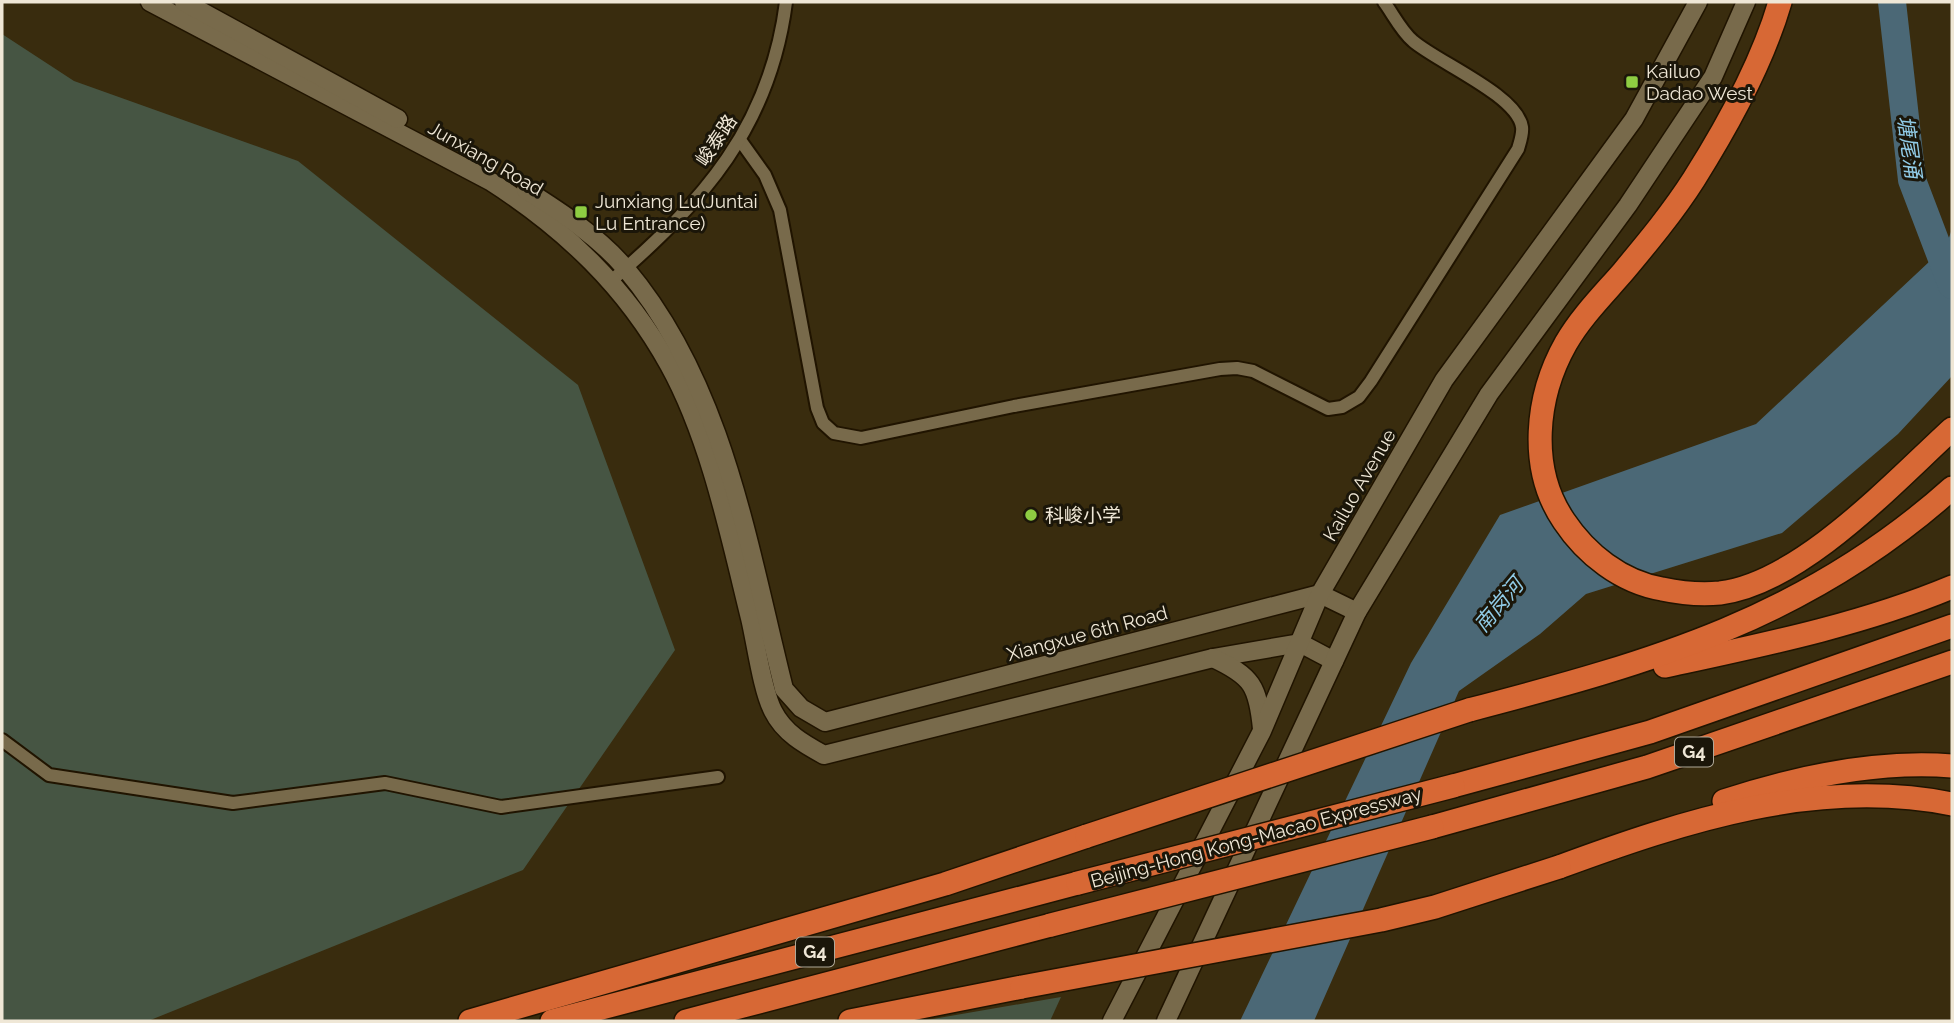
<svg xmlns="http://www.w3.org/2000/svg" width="1954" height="1023" viewBox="0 0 1954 1023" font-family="Raleway,'Noto Sans SC',sans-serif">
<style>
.green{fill:#465543}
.water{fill:#4b6876}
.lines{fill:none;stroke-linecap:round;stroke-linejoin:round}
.river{stroke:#4b6876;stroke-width:28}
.street-casing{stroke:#201400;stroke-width:16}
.secondary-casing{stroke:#201400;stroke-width:21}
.highway-casing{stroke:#201400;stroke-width:26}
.street{stroke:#786a4b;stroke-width:12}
.secondary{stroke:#786a4b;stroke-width:18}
.highway{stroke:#d76835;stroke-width:23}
.highway-bridge-casing{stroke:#201400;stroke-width:26;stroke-linecap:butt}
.highway-bridge{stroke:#d76835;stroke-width:23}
.poi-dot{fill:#8ecd42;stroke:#1b1609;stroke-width:2.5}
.labels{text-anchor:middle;stroke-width:6;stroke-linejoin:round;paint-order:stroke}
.shield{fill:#1b1609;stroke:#afa898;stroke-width:2}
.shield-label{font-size:18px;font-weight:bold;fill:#efe7d6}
.poi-label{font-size:19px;fill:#efe7d6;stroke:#1b1609;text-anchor:start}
.street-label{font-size:19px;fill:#efe7d6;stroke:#1b1609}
.water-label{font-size:21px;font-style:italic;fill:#90cae5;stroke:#1b1609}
</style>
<rect width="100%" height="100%" fill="#392c0e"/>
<g class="green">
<polygon points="2,34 74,81 298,161 578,385 675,650 523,870 148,1021 2,1021"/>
<polygon points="1061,997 1050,1021 921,1021"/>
</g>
<polygon class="water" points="1952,229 1952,376 1898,434 1782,533 1586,594 1540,634 1459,691 1314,1021 1240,1021 1411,663 1500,515 1756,424 1946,246"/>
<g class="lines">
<polyline class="river" points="1892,2 1912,180 1952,285"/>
<defs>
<g id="street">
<path d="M740,140L765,175L780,210L817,408L823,423L834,433L861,438L1014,406L1220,369L1237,368L1253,371L1328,409L1342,407L1359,397L1371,381L1518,149C1520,142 1523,134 1522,127C1517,95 1437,62 1413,41C1401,31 1393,14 1384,2"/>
<path d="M611,281C703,202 770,127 786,2"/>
<polyline points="2,740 49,775 233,803 385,783 501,807 718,777"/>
</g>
<g id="secondary">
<path d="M150,2L490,181C565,229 626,287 669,365C710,439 730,537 750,618C756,643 762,690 773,711C784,733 804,744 824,755L1213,658L1300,643L1334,661"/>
<polyline points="184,2 398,119"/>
<path d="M526,190C561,212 599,237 626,269C724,385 748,546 784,689L801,708L825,722L1320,594L1357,612"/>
<path d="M1213,658C1252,676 1258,686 1262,729"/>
<polyline points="1112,1021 1262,731 1320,594 1444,380 1634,119 1698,2"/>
<polyline points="1166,1021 1357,612 1489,394 1628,205 1713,77 1746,2"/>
</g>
<g id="highway">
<path d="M1780,2C1762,64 1728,125 1694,179C1673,212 1648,242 1623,272C1603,295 1581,317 1566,343C1536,396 1528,468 1564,521C1586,554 1621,582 1662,589C1681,593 1700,595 1720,593C1801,583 1894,482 1952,429"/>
<path d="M1665,666C1762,645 1861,625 1952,587"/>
<path d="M1469,710C1653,662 1807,618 1952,488"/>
<polyline points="1453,786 1650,732 1952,626"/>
<path d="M1724,801C1797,777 1875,760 1952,766"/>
<polyline points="1432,827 1647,767 1952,662"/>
<path d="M1559,867C1684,821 1817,777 1952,804"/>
<polyline points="470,1021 945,884 1087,836"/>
<polyline points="552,1021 1078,883"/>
<polyline points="686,1021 1051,925"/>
<polyline points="850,1021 1022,987"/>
</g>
</defs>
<use href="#street" class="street-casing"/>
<use href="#secondary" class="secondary-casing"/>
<use href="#highway" class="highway-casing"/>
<use href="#street" class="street"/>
<use href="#secondary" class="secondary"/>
<use href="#highway" class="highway"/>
<defs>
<g id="highway-bridge">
<polyline points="1087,836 1469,710"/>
<polyline points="1078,883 1453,786"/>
<polyline points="1051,925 1432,827"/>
<polyline points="1022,987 1381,920 1435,907 1559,867"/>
</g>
</defs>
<use href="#highway-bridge" class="highway-bridge-casing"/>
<use href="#highway-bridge" class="highway-bridge"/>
</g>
<g class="poi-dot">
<rect x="1625" y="75" width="14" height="14" rx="3.5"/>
<rect x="574" y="205" width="14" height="14" rx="3.5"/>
<circle cx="1031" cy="515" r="7"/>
</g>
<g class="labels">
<g class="shield">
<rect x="1675" y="737.5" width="38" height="29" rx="5"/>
<rect x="796" y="937.5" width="38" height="29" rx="5"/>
</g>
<g class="shield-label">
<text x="1694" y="758">G4</text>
<text x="815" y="958">G4</text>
</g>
<g class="poi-label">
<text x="1646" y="78">Kailuo<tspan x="1646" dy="22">Dadao West</tspan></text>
<text x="595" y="208">Junxiang Lu(Juntai<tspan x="595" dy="22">Lu Entrance)</tspan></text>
<text x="1045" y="522">科峻小学</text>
</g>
<g class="street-label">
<text transform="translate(716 140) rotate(-56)" y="7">峻泰路</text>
<text transform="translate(486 158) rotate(30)" y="7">Junxiang Road</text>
<text transform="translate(1359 485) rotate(-60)" y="7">Kailuo Avenue</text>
<text transform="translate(1087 633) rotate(-15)" y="7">Xiangxue 6th Road</text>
<text transform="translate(1256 837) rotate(-15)" y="7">Beijing-Hong Kong-Macao Expressway</text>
</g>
<g class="water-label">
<text transform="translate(1909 147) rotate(82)" y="7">塘尾涌</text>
<text transform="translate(1499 605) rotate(-50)" y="7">南岗河</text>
</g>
</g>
<rect width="1954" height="1023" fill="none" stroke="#efe7d6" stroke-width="7"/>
</svg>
